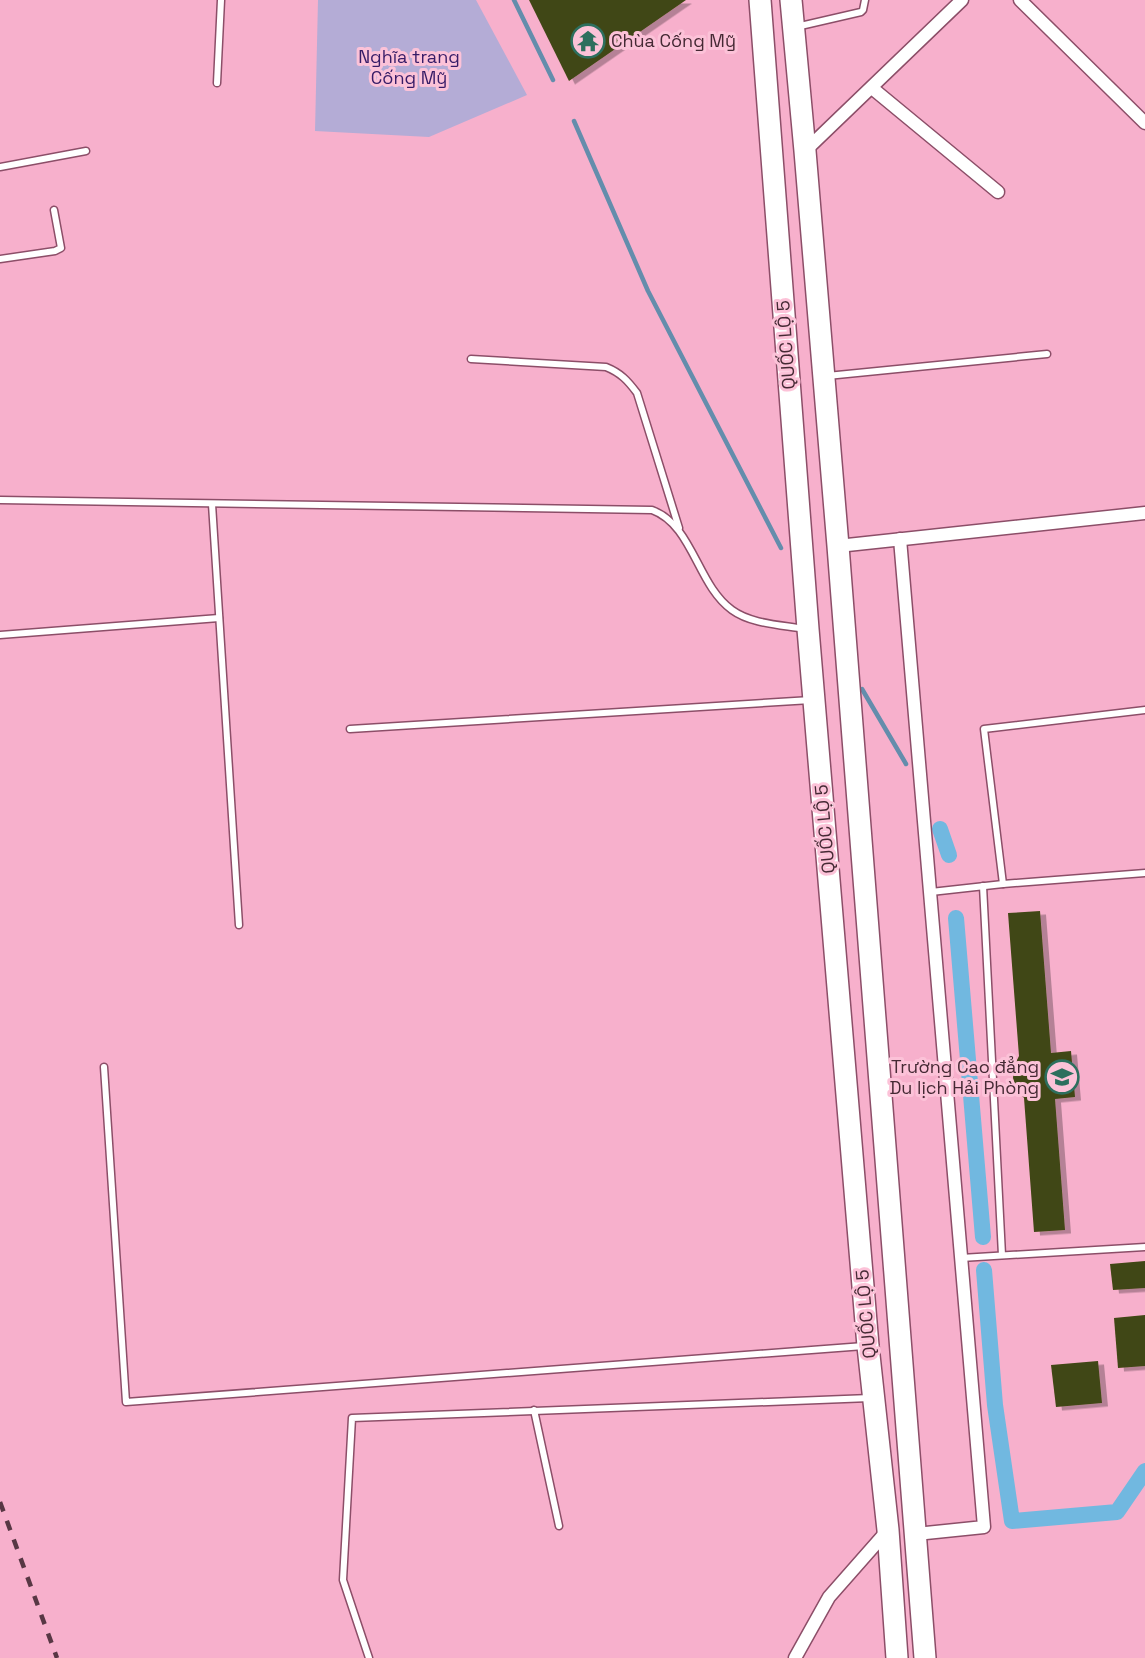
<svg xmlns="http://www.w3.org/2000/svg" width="1145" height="1658" viewBox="0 0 1145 1658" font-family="'Space Grotesk',sans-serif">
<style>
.green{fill:#b4acd6}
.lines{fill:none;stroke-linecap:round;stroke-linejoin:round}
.stream{stroke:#648dac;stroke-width:4.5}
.canal{stroke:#71b8e0;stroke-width:16}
.building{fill:#414614;filter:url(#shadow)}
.service-casing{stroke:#8c4e68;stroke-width:9}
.minor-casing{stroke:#8c4e68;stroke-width:15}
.trunk-casing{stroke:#8c4e68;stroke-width:24}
.service{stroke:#fff;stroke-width:6}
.minor{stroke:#fff;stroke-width:12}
.trunk{stroke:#fff;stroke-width:21}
.rail{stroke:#583744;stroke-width:4.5;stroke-dasharray:10 10;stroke-linecap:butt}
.labels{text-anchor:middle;stroke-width:6;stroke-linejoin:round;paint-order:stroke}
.poi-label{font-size:18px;fill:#452934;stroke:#fcc2d8;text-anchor:start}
.park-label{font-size:18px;fill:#371c67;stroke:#fcc2d8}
.street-label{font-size:18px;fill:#452934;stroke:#fcc2d8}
</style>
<defs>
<filter id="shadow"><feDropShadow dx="6" dy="3.5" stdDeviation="0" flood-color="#0004"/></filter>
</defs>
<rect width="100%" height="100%" fill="#f7b0cc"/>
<polygon class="green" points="318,0 476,0 527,95 429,137 315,131"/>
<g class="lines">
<g class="stream">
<polyline points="514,0 553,80"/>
<polyline points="574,121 648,291 781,548"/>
<polyline points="862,689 906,764"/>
</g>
<g class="canal">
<polyline points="940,829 949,855"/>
<polyline points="956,918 983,1237"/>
<polyline points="984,1270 995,1405 1012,1521 1117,1512 1145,1471"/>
</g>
</g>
<g class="building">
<polygon points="529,0 686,0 569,81"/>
<polygon points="1040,911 1051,1053 1071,1051 1075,1097 1055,1099 1065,1230 1034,1232 1024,1098 1017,1090 1013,1078 1014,1066 1019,1056 1008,913"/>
<polygon points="1145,1261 1145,1288 1113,1290 1110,1264"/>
<polygon points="1145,1315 1145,1366 1118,1368 1114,1318"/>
<polygon points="1098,1361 1102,1403 1056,1407 1051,1365"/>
</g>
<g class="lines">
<defs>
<g id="service">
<polyline points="796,27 861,12 863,10 865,0"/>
<polyline points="217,83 221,0"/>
<polyline points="0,167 86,151"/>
<polyline points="0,259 55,251 61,248 54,210"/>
<path d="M471,359L606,367C621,373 628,381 637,393L679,528"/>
<polyline points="827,376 1047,354"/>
<path d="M0,500L652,510C693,525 697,585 732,610C751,624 782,625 804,629"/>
<polyline points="212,504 239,925"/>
<polyline points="0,635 219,618"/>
<polyline points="350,729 811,700"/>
<polyline points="1003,884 984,729 1145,710"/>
<polyline points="983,886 1002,1255"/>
<polyline points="931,892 1003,884 1145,873"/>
<polyline points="104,1067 126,1402 864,1346"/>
<polyline points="961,1258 1145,1247"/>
<polyline points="534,1410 559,1526"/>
<polyline points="369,1658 343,1580 352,1418 870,1398"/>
</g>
<g id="minor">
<polyline points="1020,0 1145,123"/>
<polyline points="872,88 998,192"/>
<polyline points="805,151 962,0"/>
<polyline points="900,539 984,1527 916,1534"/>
<polyline points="838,546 1145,513"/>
<polyline points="795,1658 829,1597 888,1530"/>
</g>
<g id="trunk">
<polyline points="760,0 808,629 868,1346 888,1530 897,1658"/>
<polyline points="791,0 805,151 838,546 925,1658"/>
</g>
</defs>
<use href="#service" class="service-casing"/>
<use href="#minor" class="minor-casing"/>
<use href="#trunk" class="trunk-casing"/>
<use href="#service" class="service"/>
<use href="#minor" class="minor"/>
<use href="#trunk" class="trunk"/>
<polyline class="rail" points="0,1502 57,1658"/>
</g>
<defs>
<symbol id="temple-ring" viewBox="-11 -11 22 22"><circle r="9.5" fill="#fcc2d8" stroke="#2d6f5e" stroke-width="1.5"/><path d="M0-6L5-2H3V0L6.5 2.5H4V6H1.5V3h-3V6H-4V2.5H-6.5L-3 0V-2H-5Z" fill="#2d6f5e"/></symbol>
<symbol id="university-ring" viewBox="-11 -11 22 22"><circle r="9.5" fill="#fcc2d8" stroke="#2d6f5e" stroke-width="1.5"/><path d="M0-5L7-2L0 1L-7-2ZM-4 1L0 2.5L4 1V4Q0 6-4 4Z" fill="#2d6f5e"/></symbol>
</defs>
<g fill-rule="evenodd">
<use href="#temple-ring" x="569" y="22" width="38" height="38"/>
<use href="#university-ring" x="1043" y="1058" width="38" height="38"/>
</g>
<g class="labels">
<g class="poi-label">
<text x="611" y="47">Chùa Cống Mỹ</text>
<text x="1039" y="1073" text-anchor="end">Trường Cao đẳng<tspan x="1039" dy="21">Du lịch Hải Phòng</tspan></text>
</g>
<g class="park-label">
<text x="409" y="63">Nghĩa trang<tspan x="409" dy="21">Cống Mỹ</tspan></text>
</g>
<g class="street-label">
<text transform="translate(786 345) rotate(-94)" y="6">QUỐC LỘ 5</text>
<text transform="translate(825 829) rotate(-95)" y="6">QUỐC LỘ 5</text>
<text transform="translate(866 1314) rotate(-95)" y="6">QUỐC LỘ 5</text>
</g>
</g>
</svg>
